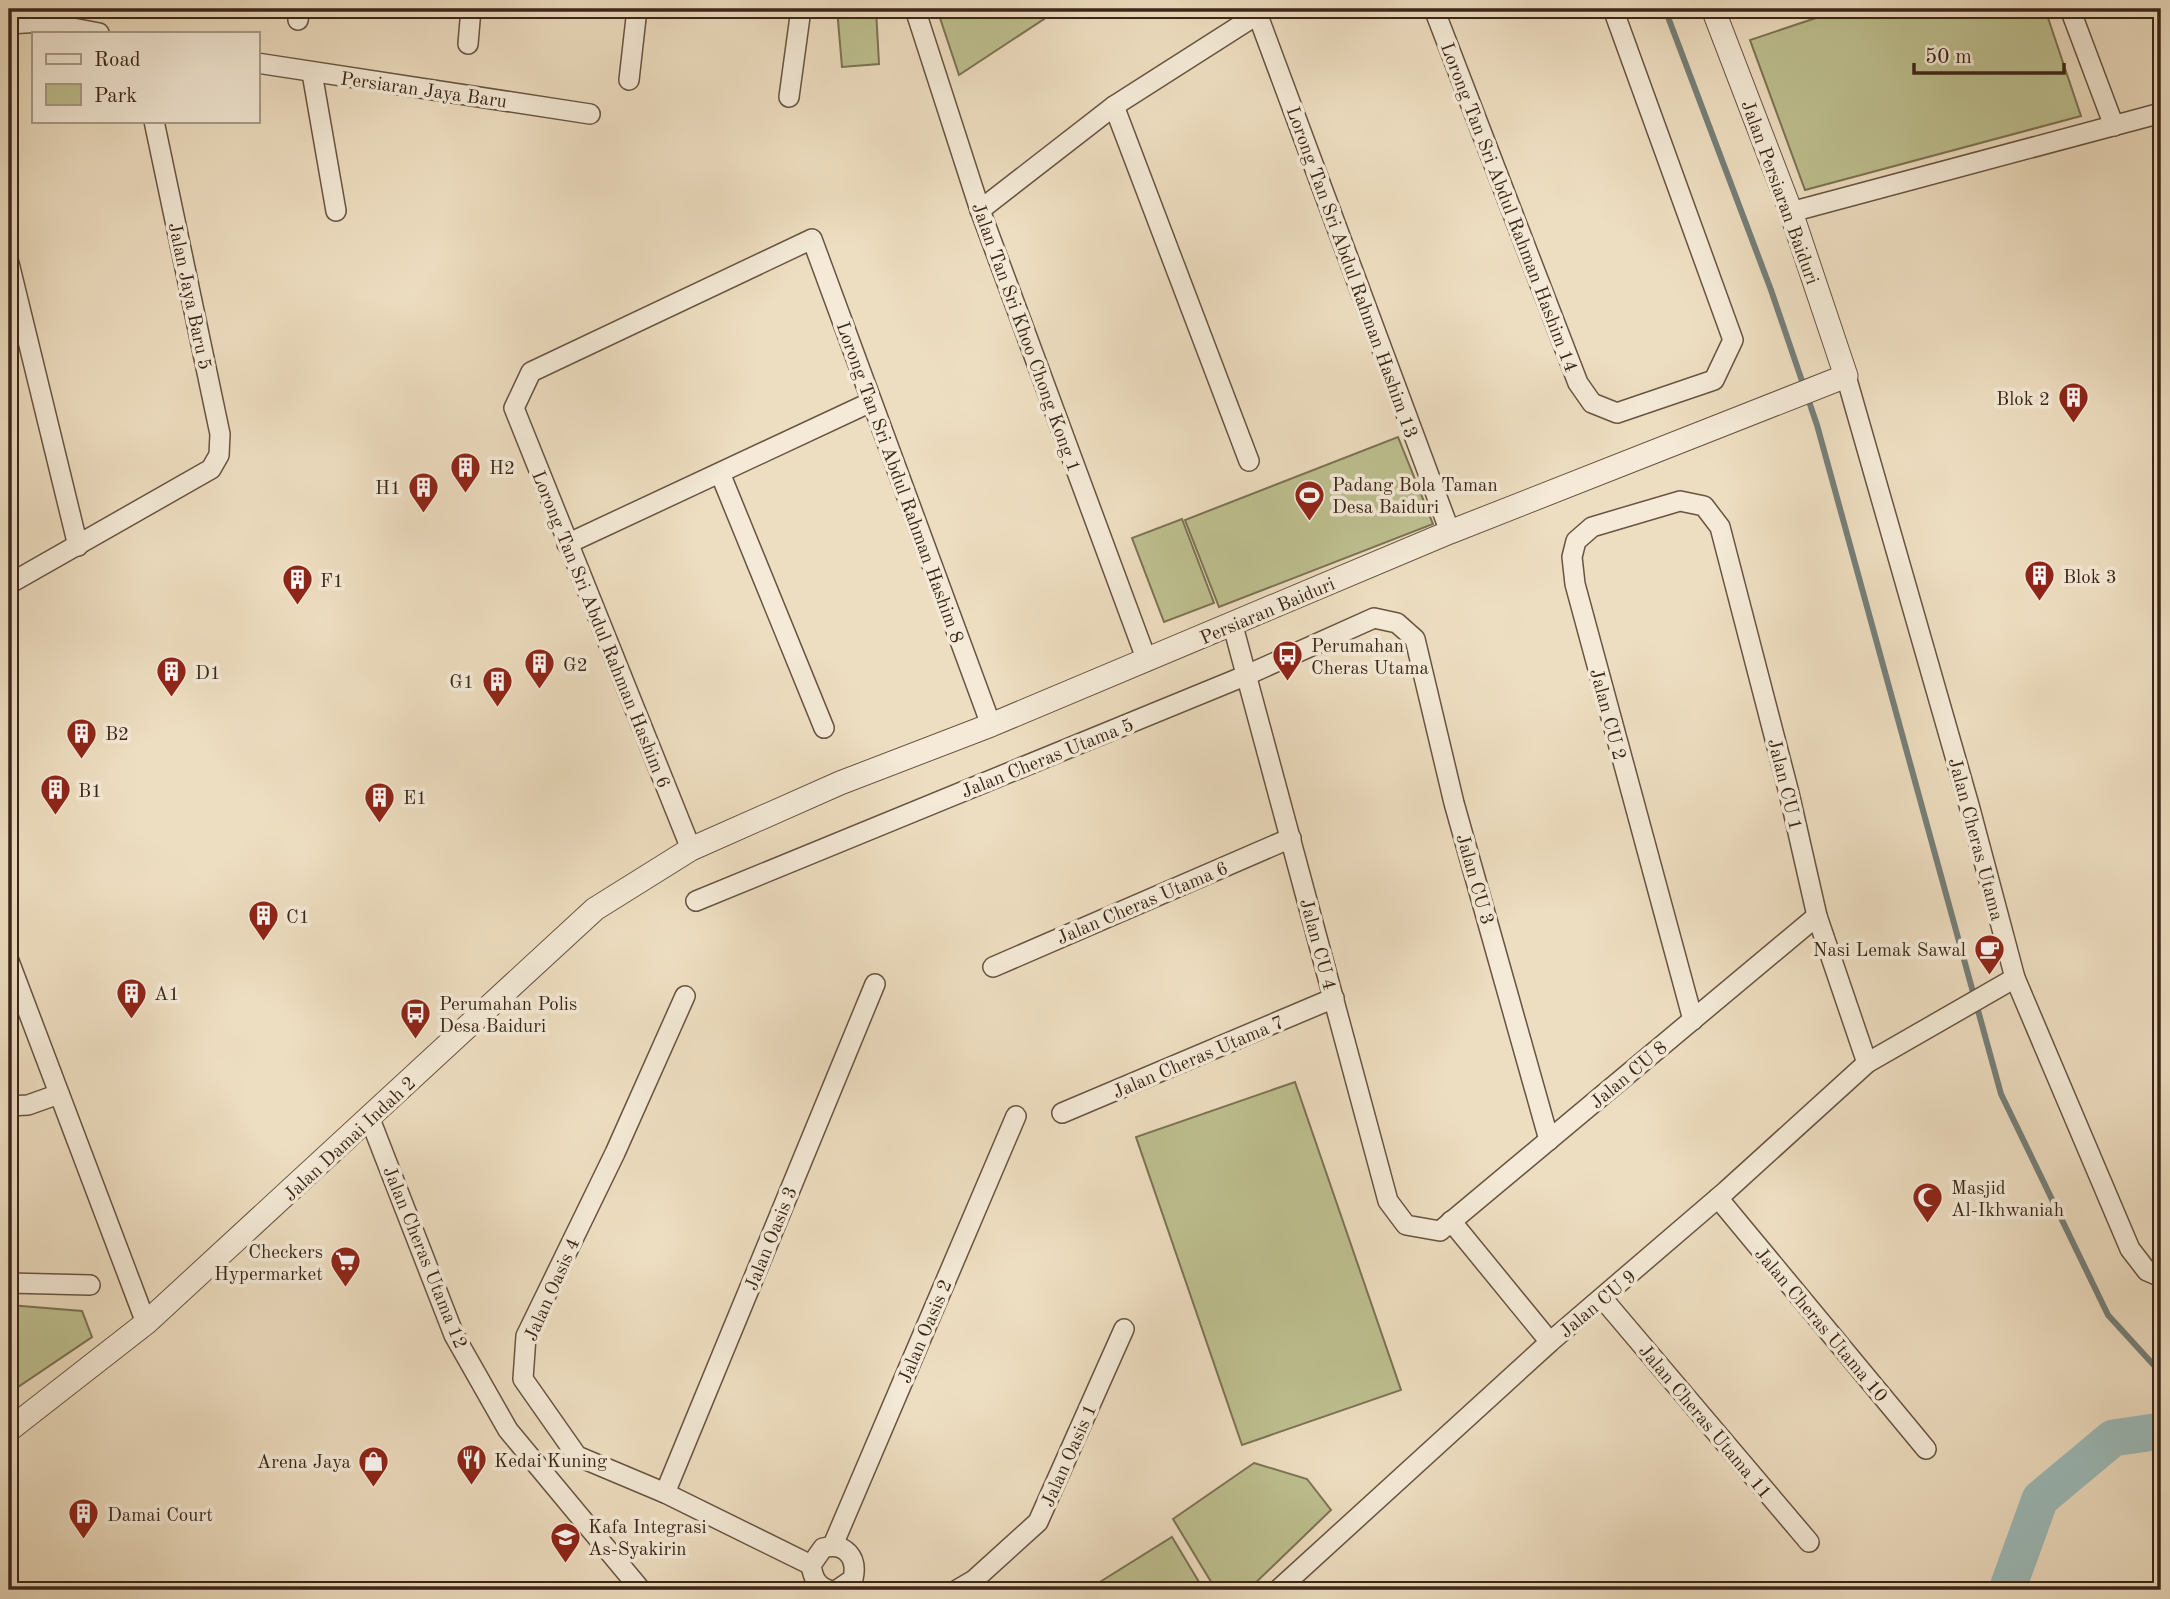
<svg xmlns="http://www.w3.org/2000/svg" width="2170" height="1599" viewBox="0 0 2170 1599" font-family="'Old Standard TT',serif">
<style>
.green{fill:#bec090;stroke:#7c7354;stroke-width:2}
.lines{fill:none;stroke-linecap:round;stroke-linejoin:round}
.stream{stroke:#757f79;stroke-width:6}
.river{stroke:#9cbbba;stroke-width:37}
.minor-casing{stroke:#685442;stroke-width:22}
.tertiary-casing{stroke:#685442;stroke-width:25}
.minor{stroke:#f4ead7;stroke-width:19}
.tertiary{stroke:#f4ead7;stroke-width:23}
.labels{text-anchor:middle;stroke-width:7;stroke-linejoin:round;paint-order:stroke}
.street-label{font-size:19px;fill:#3b2618;stroke:#f4ead7}
.poi-label{font-size:19px;fill:#3b2618;stroke:#f4ead7;text-anchor:start}
</style>
<rect width="100%" height="100%" fill="#eedec1"/>
<filter id="stains"><feTurbulence type="fractalNoise" baseFrequency=".00286" numOctaves="4"/><feColorMatrix values="0 0 0 0 .2 0 0 0 0 .09 0 0 0 0 .02 0 0 0 .5 -.17"/></filter>
<radialGradient id="worn" r=".72"><stop offset=".6" stop-color="#630" stop-opacity="0"/><stop offset="1" stop-color="#630" stop-opacity=".3"/></radialGradient>
<g class="green">
<polygon points="837,9 876,9 879,64 842,67"/>
<polygon points="937,9 1040,9 1044,19 959,75"/>
<polygon points="1843,9 2045,9 2081,116 1805,190 1750,40"/>
<polygon points="1398,437 1433,524 1219,607 1185,520"/>
<polygon points="1182,519 1214,603 1164,622 1132,538"/>
<polygon points="1295,1082 1401,1390 1242,1445 1136,1137"/>
<polygon points="9,1305 82,1311 92,1337 9,1393"/>
<polygon points="1254,1463 1307,1479 1331,1510 1248,1590 1216,1590 1173,1519"/>
<polygon points="1172,1537 1199,1582 1186,1590 1098,1590 1095,1585"/>
</g>
<g class="lines">
<polyline class="stream" points="1665,9 1771,290 1817,425 2001,1094 2108,1315 2161,1373"/>
<polyline class="river" points="2007,1590 2040,1499 2113,1438 2161,1431"/>
<defs>
<g id="minor">
<polyline points="915,9 980,210 1147,661"/>
<polyline points="1434,9 1578,383 1592,403 1617,413 1714,380 1733,340 1613,9"/>
<polyline points="2070,9 2114,126"/>
<polyline points="1257,13 1450,532"/>
<polyline points="298,20 300,9"/>
<polyline points="9,24 41,22 99,33"/>
<polyline points="468,44 471,9"/>
<polyline points="257,63 590,114"/>
<polyline points="312,73 336,211"/>
<polyline points="629,80 637,9"/>
<polyline points="789,97 801,9"/>
<polyline points="1114,106 1249,461"/>
<polyline points="980,210 1114,106 1266,9"/>
<polyline points="1791,212 2161,113"/>
<polyline points="9,263 78,546"/>
<polyline points="1846,376 1969,805 2015,978 2130,1249 2147,1271 2161,1277"/>
<polyline points="720,473 824,728"/>
<polyline points="567,544 871,402"/>
<polyline points="9,584 211,469 219,455 220,434 154,121"/>
<polyline points="1233,626 1388,1201 1406,1225 1440,1231 1817,916"/>
<polyline points="691,849 514,408 531,372 812,239 991,725"/>
<polyline points="696,901 1247,675 1374,618 1397,623 1415,639 1454,803 1549,1140"/>
<polyline points="9,961 146,1323"/>
<polyline points="993,967 1291,838"/>
<polyline points="685,996 615,1153 526,1336 523,1379 577,1456 665,1493 811,1565"/>
<polyline points="1693,1020 1575,584 1572,557 1576,541 1592,527 1680,501 1704,506 1720,527 1789,793 1817,916 1867,1063"/>
<polyline points="9,1106 28,1105 59,1094"/>
<polyline points="1062,1113 1334,998"/>
<polyline points="370,1119 454,1335 508,1430 641,1590"/>
<polyline points="1718,1198 1926,1449"/>
<polyline points="1451,1221 1550,1342"/>
<polyline points="9,1283 90,1285"/>
<polyline points="1603,1299 1809,1542"/>
<polyline points="665,1493 875,984"/>
<polyline points="833,1545 1016,1116"/>
<path d="M829,1590C816,1586 813,1577 811,1565L823,1548C845,1542 858,1557 853,1579L837,1590"/>
<polyline points="957,1590 974,1580 1038,1522 1124,1329"/>
<polyline points="1278,1590 1550,1342 1726,1191 1867,1063 2015,978"/>
</g>
<polyline id="tertiary" points="9,1430 146,1323 595,909 691,849 840,783 991,725 1450,532 1846,376 1791,212 1713,9"/>
</defs>
<use href="#minor" class="minor-casing"/>
<use href="#tertiary" class="tertiary-casing"/>
<use href="#minor" class="minor"/>
<use href="#tertiary" class="tertiary"/>
</g>
<defs>
<symbol id="building-pin" viewBox="-11 -11 22 30"><path d="M0 17L-7.5 6A9.5 9.5 0 1 1 7.5 6Z" fill="#8f2418" stroke="#f4ead7"/><path d="M-4-6H4V6H1V3H-1V6H-4ZM-2.5-4.3h1.7v1.8h-1.7ZM.8-4.3h1.7v1.8H.8ZM-2.5-1h1.7V.8h-1.7ZM.8-1h1.7V.8H.8Z" fill="#fff"/></symbol>
<symbol id="stadium-pin" viewBox="-11 -11 22 30"><path d="M0 17L-7.5 6A9.5 9.5 0 1 1 7.5 6Z" fill="#8f2418" stroke="#f4ead7"/><path d="M0-5a6.5 5 0 1 0 0 10a6.5 5 0 1 0 0-10ZM-3.5-1.8h7v3.6h-7Z" fill="#fff"/></symbol>
<symbol id="bus-pin" viewBox="-11 -11 22 30"><path d="M0 17L-7.5 6A9.5 9.5 0 1 1 7.5 6Z" fill="#8f2418" stroke="#f4ead7"/><path d="M-5-6H5V4H4V6H2V4H-2V6H-4V4H-5ZM-3.5-4V0h7V-4ZM-3.5 1.2v1.5H-2V1.2ZM2 1.2v1.5H3.5V1.2Z" fill="#fff"/></symbol>
<symbol id="cafe-pin" viewBox="-11 -11 22 30"><path d="M0 17L-7.5 6A9.5 9.5 0 1 1 7.5 6Z" fill="#8f2418" stroke="#f4ead7"/><path d="M-5.5-4.5H6V0H3Q3 3.5 0 3.5H-2.5Q-5.5 3.5-5.5 0ZM3-3.2v2h1.7v-2ZM-6 4.5H4V6H-6Z" fill="#fff"/></symbol>
<symbol id="mosque-pin" viewBox="-11 -11 22 30"><path d="M0 17L-7.5 6A9.5 9.5 0 1 1 7.5 6Z" fill="#8f2418" stroke="#f4ead7"/><path d="M3.5-4.9A6 6 0 1 0 3.5 4.9A5 5 0 1 1 3.5-4.9Z" fill="#fff"/></symbol>
<symbol id="supermarket-pin" viewBox="-11 -11 22 30"><path d="M0 17L-7.5 6A9.5 9.5 0 1 1 7.5 6Z" fill="#8f2418" stroke="#f4ead7"/><path d="M-6-5.5h2.5l.6 2H6L4.5 2H-2.5L-4.4-4H-6ZM-1.5 3.2a1.3 1.3 0 1 0 .1 0ZM3 3.2a1.3 1.3 0 1 0 .1 0Z" fill="#fff"/></symbol>
<symbol id="restaurant-pin" viewBox="-11 -11 22 30"><path d="M0 17L-7.5 6A9.5 9.5 0 1 1 7.5 6Z" fill="#8f2418" stroke="#f4ead7"/><path d="M-5-6h1v4h1v-4h1v4h1v-4h1v5L-1.5 .5V6h-2V.5L-5-1ZM5-6V6H3V1.5H1.5Q1.5-4 5-6Z" fill="#fff"/></symbol>
<symbol id="shop-pin" viewBox="-11 -11 22 30"><path d="M0 17L-7.5 6A9.5 9.5 0 1 1 7.5 6Z" fill="#8f2418" stroke="#f4ead7"/><path d="M-5-2.5h2.3a2.7 3.5 0 0 1 5.4 0H5L5.5 6h-11ZM-1.5-2.5h3a1.5 2.3 0 0 0-3 0Z" fill="#fff"/></symbol>
<symbol id="school-pin" viewBox="-11 -11 22 30"><path d="M0 17L-7.5 6A9.5 9.5 0 1 1 7.5 6Z" fill="#8f2418" stroke="#f4ead7"/><path d="M0-5L7-2L0 1L-7-2ZM-4 1L0 2.5L4 1V4Q0 6-4 4Z" fill="#fff"/></symbol>
</defs>
<g fill-rule="evenodd">
<use href="#building-pin" x="2056" y="380" width="35" height="47"/>
<use href="#building-pin" x="448" y="450" width="35" height="47"/>
<use href="#building-pin" x="406" y="470" width="35" height="47"/>
<use href="#stadium-pin" x="1292" y="478" width="35" height="47"/>
<use href="#building-pin" x="2022" y="558" width="35" height="47"/>
<use href="#building-pin" x="280" y="562" width="35" height="47"/>
<use href="#bus-pin" x="1270" y="638" width="35" height="47"/>
<use href="#building-pin" x="522" y="646" width="35" height="47"/>
<use href="#building-pin" x="154" y="654" width="35" height="47"/>
<use href="#building-pin" x="480" y="664" width="35" height="47"/>
<use href="#building-pin" x="64" y="716" width="35" height="47"/>
<use href="#building-pin" x="38" y="772" width="35" height="47"/>
<use href="#building-pin" x="362" y="780" width="35" height="47"/>
<use href="#building-pin" x="246" y="898" width="35" height="47"/>
<use href="#cafe-pin" x="1972" y="932" width="35" height="47"/>
<use href="#building-pin" x="114" y="976" width="35" height="47"/>
<use href="#bus-pin" x="398" y="996" width="35" height="47"/>
<use href="#mosque-pin" x="1910" y="1180" width="35" height="47"/>
<use href="#supermarket-pin" x="328" y="1244" width="35" height="47"/>
<use href="#restaurant-pin" x="454" y="1442" width="35" height="47"/>
<use href="#shop-pin" x="356" y="1444" width="35" height="47"/>
<use href="#building-pin" x="66" y="1496" width="35" height="47"/>
<use href="#school-pin" x="548" y="1520" width="35" height="47"/>
</g>
<g class="labels">
<g class="street-label">
<text transform="translate(424 89) rotate(8)" y="7">Persiaran Jaya Baru</text>
<text transform="translate(1781 192) rotate(70)" y="7">Jalan Persiaran Baiduri</text>
<text transform="translate(1510 207) rotate(69)" y="7">Lorong Tan Sri Abdul Rahman Hashim 14</text>
<text transform="translate(1353 272) rotate(70)" y="7">Lorong Tan Sri Abdul Rahman Hashim 13</text>
<text transform="translate(191 296) rotate(78)" y="7">Jalan Jaya Baru 5</text>
<text transform="translate(1027 337) rotate(70)" y="7">Jalan Tan Sri Khoo Chong Kong 1</text>
<text transform="translate(901 482) rotate(70)" y="7">Lorong Tan Sri Abdul Rahman Hashim 8</text>
<text transform="translate(1267 610) rotate(-23)" y="7">Persiaran Baiduri</text>
<text transform="translate(602 629) rotate(68)" y="7">Lorong Tan Sri Abdul Rahman Hashim 6</text>
<text transform="translate(1609 714) rotate(75)" y="7">Jalan CU 2</text>
<text transform="translate(1047 757) rotate(-22)" y="7">Jalan Cheras Utama 5</text>
<text transform="translate(1786 784) rotate(76)" y="7">Jalan CU 1</text>
<text transform="translate(1977 839) rotate(75)" y="7">Jalan Cheras Utama</text>
<text transform="translate(1476 879) rotate(74)" y="7">Jalan CU 3</text>
<text transform="translate(1142 902) rotate(-23)" y="7">Jalan Cheras Utama 6</text>
<text transform="translate(1319 944) rotate(75)" y="7">Jalan CU 4</text>
<text transform="translate(1198 1056) rotate(-23)" y="7">Jalan Cheras Utama 7</text>
<text transform="translate(1628 1074) rotate(-40)" y="7">Jalan CU 8</text>
<text transform="translate(349 1138) rotate(-43)" y="7">Jalan Damai Indah 2</text>
<text transform="translate(770 1238) rotate(-68)" y="7">Jalan Oasis 3</text>
<text transform="translate(426 1257) rotate(68)" y="7">Jalan Cheras Utama 12</text>
<text transform="translate(551 1289) rotate(-66)" y="7">Jalan Oasis 4</text>
<text transform="translate(1597 1303) rotate(-40)" y="7">Jalan CU 9</text>
<text transform="translate(1822 1324) rotate(50)" y="7">Jalan Cheras Utama 10</text>
<text transform="translate(924 1331) rotate(-67)" y="7">Jalan Oasis 2</text>
<text transform="translate(1706 1421) rotate(50)" y="7">Jalan Cheras Utama 11</text>
<text transform="translate(1068 1455) rotate(-66)" y="7">Jalan Oasis 1</text>
</g>
<g class="poi-label">
<text x="2050" y="405" text-anchor="end">Blok 2</text>
<text x="489" y="474">H2</text>
<text x="1332" y="491">Padang Bola Taman<tspan x="1332" dy="22">Desa Baiduri</tspan></text>
<text x="401" y="494" text-anchor="end">H1</text>
<text x="2063" y="583">Blok 3</text>
<text x="320" y="587">F1</text>
<text x="1311" y="652">Perumahan<tspan x="1311" dy="22">Cheras Utama</tspan></text>
<text x="563" y="671">G2</text>
<text x="195" y="679">D1</text>
<text x="474" y="688" text-anchor="end">G1</text>
<text x="105" y="740">B2</text>
<text x="78" y="797">B1</text>
<text x="403" y="804">E1</text>
<text x="286" y="923">C1</text>
<text x="1966" y="956" text-anchor="end">Nasi Lemak Sawal</text>
<text x="154" y="1000">A1</text>
<text x="439" y="1010">Perumahan Polis<tspan x="439" dy="22">Desa Baiduri</tspan></text>
<text x="1951" y="1194">Masjid<tspan x="1951" dy="22">Al-Ikhwaniah</tspan></text>
<text x="323" y="1258" text-anchor="end">Checkers<tspan x="323" dy="22">Hypermarket</tspan></text>
<text x="494" y="1467">Kedai Kuning</text>
<text x="351" y="1468" text-anchor="end">Arena Jaya</text>
<text x="107" y="1521">Damai Court</text>
<text x="588" y="1533">Kafa Integrasi<tspan x="588" dy="22">As-Syakirin</tspan></text>
</g>
</g>
<rect width="2170" height="1599" fill="none" stroke="#eedec1" stroke-width="35"/>
<rect x="10" y="10" width="2149" height="1578" fill="none" stroke="#3b2618" stroke-width="3.5"/>
<rect x="18" y="18" width="2135" height="1564" fill="none" stroke="#3b2618" stroke-width="2"/>
<rect x="32" y="32" width="228" height="91" fill="#f4ead7" stroke="#aa9c8b" stroke-width="2"/>
<rect x="46" y="54" width="35" height="10" fill="#f4ead7" stroke="#aa9c8b" stroke-width="2"/>
<text x="94" y="66" font-size="21" fill="#3b2618">Road</text>
<rect x="46" y="84" width="35" height="21" fill="#bec090" stroke="#aa9c8b" stroke-width="2"/>
<text x="94" y="102" font-size="21" fill="#3b2618">Park</text>
<path d="M1914 63v10h150v-10" fill="none" stroke="#3b2618" stroke-width="3.5"/>
<text x="1925" y="63" font-size="21" fill="#3b2618" stroke="#f4ead7" stroke-width="5" paint-order="stroke">50 m</text>
<rect width="100%" height="100%" filter="url(#stains)"/>
<rect width="100%" height="100%" fill="url(#worn)"/>
</svg>
